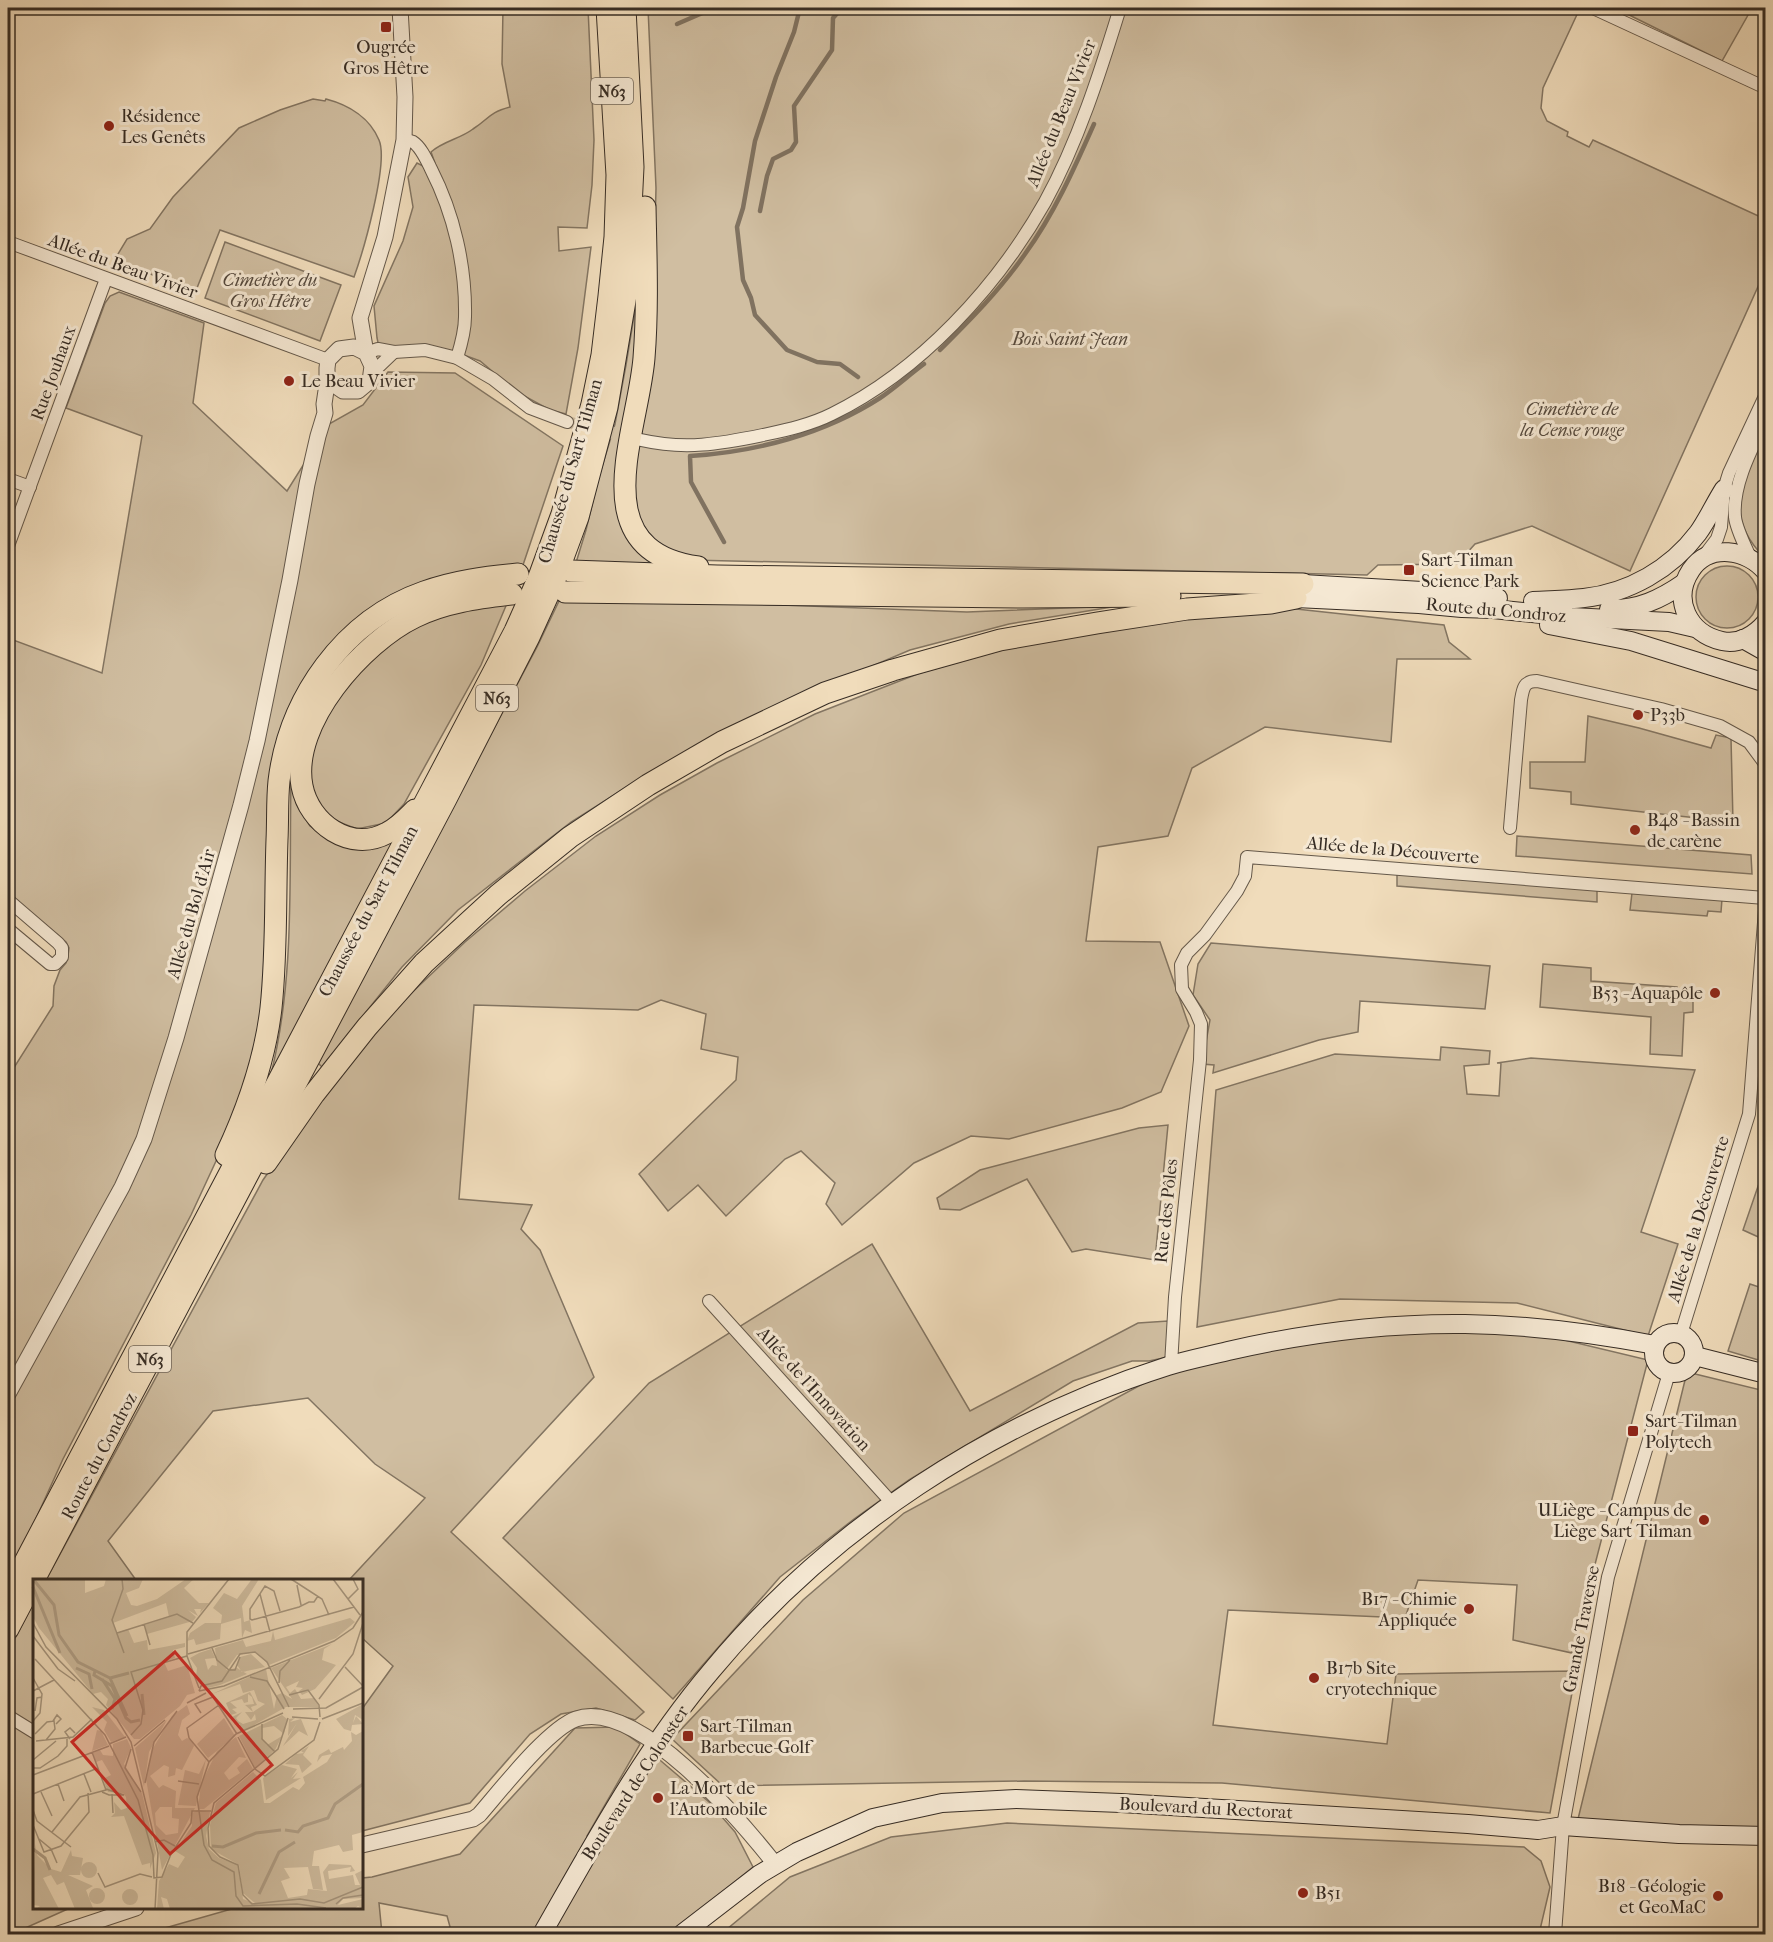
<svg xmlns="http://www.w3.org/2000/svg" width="1773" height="1942" viewBox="0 0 1773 1942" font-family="'IM FELL French Canon',serif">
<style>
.green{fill:#d0bea1;stroke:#837562;stroke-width:1.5}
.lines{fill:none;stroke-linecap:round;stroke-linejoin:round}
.stream{stroke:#807260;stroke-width:4.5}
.minor-tunnel{stroke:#cbb99d;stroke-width:12;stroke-dasharray:12 6;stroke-linecap:butt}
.minor-casing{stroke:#64584a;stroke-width:14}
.tertiary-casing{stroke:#64584a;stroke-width:17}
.secondary-casing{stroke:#362c24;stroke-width:20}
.trunk-casing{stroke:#362c24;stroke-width:23}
.minor{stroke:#f5e8d3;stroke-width:12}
.tertiary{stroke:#f5e8d3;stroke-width:15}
.secondary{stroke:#f5e8d3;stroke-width:18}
.trunk{stroke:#f0dcbb;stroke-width:21}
.poi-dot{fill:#8f2418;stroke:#f5e8d3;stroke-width:2}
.labels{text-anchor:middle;stroke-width:6;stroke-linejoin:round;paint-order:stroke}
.shield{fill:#f5e8d3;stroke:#6f6458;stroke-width:1.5}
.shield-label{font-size:16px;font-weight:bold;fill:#362c24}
.poi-label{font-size:18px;fill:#362c24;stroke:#f5e8d3;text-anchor:start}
.street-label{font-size:18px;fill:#362c24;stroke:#f5e8d3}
.park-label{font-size:18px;font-style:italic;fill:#55493d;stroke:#f5e8d3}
.inset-river{fill:none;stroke:#b1a088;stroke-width:3}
.inset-road{fill:none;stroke:#a6967f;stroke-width:1.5}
.view{fill:#d62828;fill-opacity:0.15;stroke:#d62828;stroke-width:3}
.inset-edge{fill:none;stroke:#362c24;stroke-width:3}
</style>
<rect width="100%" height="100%" fill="#f0dcbb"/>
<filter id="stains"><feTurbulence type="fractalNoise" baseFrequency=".00333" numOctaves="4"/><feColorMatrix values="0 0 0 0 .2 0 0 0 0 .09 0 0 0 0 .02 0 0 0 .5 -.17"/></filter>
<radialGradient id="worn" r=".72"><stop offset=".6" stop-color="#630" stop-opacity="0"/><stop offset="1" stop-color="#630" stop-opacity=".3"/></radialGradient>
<g class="green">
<path d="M503,8H588L594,140L592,185L587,228L558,227L559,251L591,247L578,348L566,414L550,410L517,392L480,361L453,351L379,347L377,338L374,306L403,241L413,207L408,177L417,163L439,174L431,152C443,141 460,139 473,129C490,118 488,113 510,107L502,64Z"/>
<polygon points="648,8 1580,8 1543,88 1541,108 1547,121 1568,132 1567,136 1589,147 1593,140 1765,219 1765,271 1630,571 1532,526 1475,544 1457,564 1378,565 1367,575 689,560 665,551 638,521 632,485 652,347 656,188"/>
<polygon points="1615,8 1752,8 1722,61"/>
<path d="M313,99L325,101L326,99C349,105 370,118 379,140C389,163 363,252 354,277L220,230L195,293L115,259L127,239L150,229L173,197L239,128L280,110Z"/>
<polygon points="225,242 341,285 320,341 205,298"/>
<polygon points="119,292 204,323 193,403 287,491 329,424 363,405 388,372 455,373 563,446 523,565 460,574 405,591 288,718 263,1012 242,1105 191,1215 63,1459 29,1534 8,1574 8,1077 53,1006 54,986 60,970 66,963 68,956 69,948 66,942 8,893 8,638 102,673 142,436 66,408 105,303 110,296"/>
<polygon points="636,304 637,365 618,496 674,569 575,566 586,530 598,480 615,424 626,365"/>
<path d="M1765,431V558C1720,514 1745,479 1765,431Z"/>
<circle cx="1727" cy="597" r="31"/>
<polygon points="560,599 679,601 967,612 1118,606 1009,624 910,650 823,687 665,763 571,822 458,910 402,967 322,1067 317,1062 537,647"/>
<polygon points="508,601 481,665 404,804 386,823 357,829 331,819 315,798 309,774 313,749 324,718 345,686 404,630 457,610"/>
<polygon points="1287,608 1444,625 1449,642 1470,659 1397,659 1391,742 1265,727 1192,768 1168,836 1098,847 1086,941 1160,942 1189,1026 1161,1092 1122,1108 1009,1139 971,1136 914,1163 842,1225 826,1204 835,1183 801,1151 785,1159 726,1216 698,1185 668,1211 639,1174 736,1080 738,1057 701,1049 706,1014 661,1000 638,1010 474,1005 459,1199 532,1205 521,1229 540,1250 594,1377 451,1532 644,1712 635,1720 596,1708 561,1714 530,1734 470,1803 362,1831 362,1709 393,1666 362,1638 362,1580 349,1580 425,1498 375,1464 308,1398 213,1411 108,1541 136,1580 46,1580 263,1180 309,1114 334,1080 402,1002 465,942 525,891 596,836 660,795 717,763 815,714 920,673 1009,648 1103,626"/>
<polygon points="1588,716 1639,728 1711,748 1716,735 1731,738 1733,822 1571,804 1571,792 1530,788 1530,762 1585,762"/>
<path d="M291,778L297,805L310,826L331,841L361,847L394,842L271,1074C295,978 289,876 291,778Z"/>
<polygon points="1517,836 1751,855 1752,874 1516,856"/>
<polygon points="1397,873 1597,889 1597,902 1397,886"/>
<polygon points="1632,893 1722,899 1721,912 1708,911 1707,916 1630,910"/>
<polygon points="1211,943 1490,966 1485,1009 1360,1001 1358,1032 1319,1040 1213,1073 1214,1065 1202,1064 1210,1020 1193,995 1198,964"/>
<polygon points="1543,964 1591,968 1591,981 1677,987 1677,995 1693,996 1693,1012 1684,1013 1682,1056 1650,1054 1651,1017 1540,1007"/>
<polygon points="1441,1047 1490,1051 1489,1064 1464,1066 1467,1094 1499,1096 1501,1063 1497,1063 1531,1058 1695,1070 1641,1232 1678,1244 1648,1336 1517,1303 1340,1299 1197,1327 1216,1090 1335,1054 1440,1060"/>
<polygon points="1168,1125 1155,1260 1086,1249 1072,1252 1027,1179 960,1210 940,1209 937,1198 980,1170 1139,1128"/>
<polygon points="1765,1166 1765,1240 1743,1230"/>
<polygon points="872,1244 970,1411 1138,1323 1168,1321 1168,1357 1149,1361 1132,1361 1073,1381 909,1480 854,1519 780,1577 673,1699 503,1538 649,1383"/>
<polygon points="1750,1284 1765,1289 1765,1362 1728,1351"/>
<polygon points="1531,1332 1648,1360 1572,1653 1513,1640 1517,1585 1418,1580 1405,1618 1228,1610 1213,1725 1387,1744 1396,1674 1576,1671 1550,1813 1222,1783 1024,1781 723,1786 672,1739 803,1600 904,1513 1172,1368 1346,1333"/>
<polygon points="1687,1372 1765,1391 1765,1836 1578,1819"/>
<polygon points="34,1602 34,1908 70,1908 12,1934 8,1934 8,1652"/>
<polygon points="616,1727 640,1744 587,1836 593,1847 654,1755 709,1802 735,1832 753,1867 670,1934 452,1934 447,1916 379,1903 382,1934 144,1934 235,1908 362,1908 362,1878 372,1877 460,1854 575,1728"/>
<polygon points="1007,1823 1524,1847 1541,1861 1550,1887 1539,1934 721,1934 790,1877 891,1837"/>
</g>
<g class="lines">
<g class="stream">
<polyline points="800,8 794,32 776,77 755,141 743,208 737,227 743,280 751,298 755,315 787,350 817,362 840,364 858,377"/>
<polyline points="677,24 714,8"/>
<polyline points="760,211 767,176 773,159 791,150 796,142 794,106 832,50 833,18 842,8"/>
<path d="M940,350C970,320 1000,290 1025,254C1054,214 1074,169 1094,124"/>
<path d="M724,542L691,482L690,456C756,452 824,434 880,398C895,388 909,375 924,364"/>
</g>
<polyline class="minor-tunnel" points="567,422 634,438"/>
<defs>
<g id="minor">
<polyline points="1593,8 1766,88"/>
<path d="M404,140C407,140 410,141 413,142C421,147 427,161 431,169C454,214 466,266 465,317C465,331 461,345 457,358"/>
<polyline points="8,242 328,360"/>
<polyline points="366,353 378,349 394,352 425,350 457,358 493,379 530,408 567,422"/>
<polyline points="372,373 394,352"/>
<path d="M641,440C685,450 719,444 763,435C786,430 810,425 832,414C920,371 997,287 1045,202C1078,142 1100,73 1120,8"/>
<polyline points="8,479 30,487"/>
<polyline points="8,546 106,279"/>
<polyline points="1704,556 1717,539 1721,527 1724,489 1729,473 1766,394"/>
<path d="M1750,557C1745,546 1736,528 1735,517C1732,485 1752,448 1766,419"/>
<path d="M1510,828L1521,700C1523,688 1524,681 1537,681L1661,709L1720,726L1749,742L1766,765"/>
<polyline points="8,900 58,943 62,948 62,957 55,964 50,964 8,929"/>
<polyline points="709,1301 892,1503"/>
<polyline points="1681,1334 1749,1114 1766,897"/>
<polyline points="1171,1365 1175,1297 1200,1060 1201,1024 1196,1012 1182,989 1181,965 1187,953 1205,935 1237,891 1245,876 1247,857 1765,898"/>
<polyline points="8,1716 34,1732"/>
<polyline points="1555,1934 1563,1826 1608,1577 1669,1373"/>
</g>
<g id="tertiary">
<polyline points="366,353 360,318 385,237 404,140 405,97 400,8"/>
<polyline points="8,1394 122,1187 144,1139 176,1038 241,805 257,741 290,580 307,484 318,436 325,413 324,404 327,384 327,368 328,360 339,349 354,347 366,353 372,366 370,381 358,391 343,391 330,382 327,375"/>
<path d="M362,1845L473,1819L479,1815C500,1791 548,1729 576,1719C637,1698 741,1821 775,1864"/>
<polyline points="58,1934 136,1908"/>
</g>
<g id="secondary">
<path d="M1766,572C1747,549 1709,543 1691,570C1671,600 1689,634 1722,641C1739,645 1755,635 1766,622"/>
<polyline points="1303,584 1422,591 1498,598"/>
<polyline points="1296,598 1419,604 1462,608 1493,609 1571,617 1669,622 1695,628"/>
<path d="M1533,601C1550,600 1567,600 1584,598C1629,593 1671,569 1698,533C1708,519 1715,503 1724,489"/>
<path d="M1609,609C1638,610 1661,599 1684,583"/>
<polyline points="1549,625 1631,641 1766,683"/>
<polyline points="1743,639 1766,652"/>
<circle cx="1674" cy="1353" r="20"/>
<polyline points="1695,1356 1766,1374"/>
<path d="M542,1934C594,1843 644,1750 712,1670C830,1528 992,1422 1168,1366C1187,1360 1208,1356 1228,1351C1306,1333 1385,1323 1465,1324C1529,1325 1592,1333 1655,1345"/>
<polyline points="682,1934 760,1874 797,1852 873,1818 942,1803 1016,1799 1121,1803 1468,1824 1538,1830 1563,1826 1679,1834 1766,1836"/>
</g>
<g id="trunk">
<path d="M645,207C646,257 648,308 644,358C638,433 581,551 698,567"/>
<polyline points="571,571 717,576 1303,584"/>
<polyline points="565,592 1023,597 1170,596"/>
<path d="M415,810C406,819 398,828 387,833C350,853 309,823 302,786C290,723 363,642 415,617C445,602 479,598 512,594"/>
<path d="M226,1155C248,1108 265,1060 271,1008C277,952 275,896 277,840C278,820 277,800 279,781C289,698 344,620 424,592C454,581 486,577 518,574"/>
<polyline points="266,1163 314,1094 367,1027 424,963 498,895 570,837 648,785 722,742 825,693 893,670 1000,640 1097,623 1187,609 1271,603 1296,598"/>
<polyline points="8,1594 431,791 515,631 539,577 562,514 592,404 602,355 609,296 615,237 617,175 607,8"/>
<polyline points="8,1629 446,799 529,637 554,582 578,517 607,407 627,289 633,167 625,8"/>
</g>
</defs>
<use href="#minor" class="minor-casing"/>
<use href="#tertiary" class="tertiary-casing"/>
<use href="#secondary" class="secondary-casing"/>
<use href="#trunk" class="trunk-casing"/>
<use href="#minor" class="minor"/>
<use href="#tertiary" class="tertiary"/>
<use href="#secondary" class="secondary"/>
<use href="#trunk" class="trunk"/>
</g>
<g class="poi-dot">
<rect x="380" y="21" width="12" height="12" rx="3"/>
<circle cx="109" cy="126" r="6"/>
<circle cx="289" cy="381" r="6"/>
<rect x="1403" y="564" width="12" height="12" rx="3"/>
<circle cx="1638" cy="715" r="6"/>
<circle cx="1635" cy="830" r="6"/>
<circle cx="1715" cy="993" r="6"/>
<rect x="1627" y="1425" width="12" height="12" rx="3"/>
<circle cx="1704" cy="1520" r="6"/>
<circle cx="1469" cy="1609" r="6"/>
<circle cx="1314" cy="1678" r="6"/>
<rect x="682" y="1730" width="12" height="12" rx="3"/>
<circle cx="658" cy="1798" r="6"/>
<circle cx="1303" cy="1893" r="6"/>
<circle cx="1718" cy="1896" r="6"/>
</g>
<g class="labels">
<g class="shield">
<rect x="591" y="78" width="42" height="26" rx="4.5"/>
<rect x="476" y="685" width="42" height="26" rx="4.5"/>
<rect x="129" y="1346" width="42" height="26" rx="4.5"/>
</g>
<g class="shield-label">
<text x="612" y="97">N63</text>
<text x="497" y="704">N63</text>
<text x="150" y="1365">N63</text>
</g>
<g class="poi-label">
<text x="386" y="53" text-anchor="middle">Ougrée<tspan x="386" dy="21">Gros Hêtre</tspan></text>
<text x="121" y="122">Résidence<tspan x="121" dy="21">Les Genêts</tspan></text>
<text x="301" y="387">Le Beau Vivier</text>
<text x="1421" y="566">Sart-Tilman<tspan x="1421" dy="21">Science Park</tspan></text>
<text x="1650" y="721">P33b</text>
<text x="1647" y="826">B48 - Bassin<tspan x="1647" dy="21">de carène</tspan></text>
<text x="1703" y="999" text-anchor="end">B53 - Aquapôle</text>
<text x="1645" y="1427">Sart-Tilman<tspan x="1645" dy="21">Polytech</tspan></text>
<text x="1692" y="1516" text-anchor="end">ULiège - Campus de<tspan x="1692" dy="21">Liège Sart Tilman</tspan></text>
<text x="1457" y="1605" text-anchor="end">B17 - Chimie<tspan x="1457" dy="21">Appliquée</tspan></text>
<text x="1326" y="1674">B17b Site<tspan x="1326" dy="21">cryotechnique</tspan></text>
<text x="700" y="1732">Sart-Tilman<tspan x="700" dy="21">Barbecue-Golf</tspan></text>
<text x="670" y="1794">La Mort de<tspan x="670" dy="21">l'Automobile</tspan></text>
<text x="1706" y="1892" text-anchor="end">B18 - Géologie<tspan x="1706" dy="21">et GeoMaC</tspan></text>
<text x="1315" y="1899">B51</text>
</g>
<g class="street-label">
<text transform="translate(1061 113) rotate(-68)" y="6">Allée du Beau Vivier</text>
<text transform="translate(123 266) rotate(20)" y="6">Allée du Beau Vivier</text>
<text transform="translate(53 373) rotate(-70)" y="6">Rue Jouhaux</text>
<text transform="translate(570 471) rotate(-74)" y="6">Chaussée du Sart Tilman</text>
<text transform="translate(1496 610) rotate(5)" y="6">Route du Condroz</text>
<text transform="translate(1393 850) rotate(5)" y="6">Allée de la Découverte</text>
<text transform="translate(368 911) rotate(-62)" y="6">Chaussée du Sart Tilman</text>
<text transform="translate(191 914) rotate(-74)" y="6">Allée du Bol d'Air</text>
<text transform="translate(1166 1211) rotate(-84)" y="6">Rue des Pôles</text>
<text transform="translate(1698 1219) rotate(-73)" y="6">Allée de la Découverte</text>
<text transform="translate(814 1389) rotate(48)" y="6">Allée de l'Innovation</text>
<text transform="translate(99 1456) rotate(-62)" y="6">Route du Condroz</text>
<text transform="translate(1581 1629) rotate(-79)" y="6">Grande Traverse</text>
<text transform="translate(635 1783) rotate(-57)" y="6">Boulevard de Colonster</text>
<text transform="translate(1206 1808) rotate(3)" y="6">Boulevard du Rectorat</text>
</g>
<g class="park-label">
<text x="270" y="286">Cimetière du<tspan x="270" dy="21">Gros Hêtre</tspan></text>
<text x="1070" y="345">Bois Saint Jean</text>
<text x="1572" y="415">Cimetière de<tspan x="1572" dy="21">la Cense rouge</tspan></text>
</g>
</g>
<g transform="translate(33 1579)">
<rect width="330" height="330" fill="#f0dcbb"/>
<path d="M0,0H52V14L71,7L73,0H110L106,9L93,14L98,26L104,27L124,20L153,0H161L151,9L166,24H176L167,34L168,30H161L165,37L155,31L163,38L160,42L114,55L112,46L136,38L133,24L80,44L83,54L95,50L101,64L114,61L115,71L152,64V68L140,71L142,79L131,83L135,92L154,86L162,114L154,116L147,127L107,160H101L73,126L75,120L68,113L60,115L6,49L0,38ZM219,0H226L209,27L211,43L217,41L219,54L212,51L209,59L208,39L188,45L187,60L163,66L161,60L154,62L157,54L172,44H188L189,36L180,29L191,14L204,20ZM317,39L322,43L303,59L236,86L223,73L204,76L193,91L204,89L214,95L187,106L175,109L166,105L163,98L164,89L157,79L166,74L178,70L182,79L172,80L175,91L179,86L184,87L182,69L210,61L213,68L238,62L240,52L242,61ZM299,65L291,70L289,81L303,86L282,110L269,116L266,112L270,109L263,108L266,102L253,108L257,114L262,110L268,120L281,119L286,128H253L207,154V145L202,146L199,138L209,133L203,139L205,142L210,145L223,141L222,135L218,141L212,133H220L212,126L221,125L219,118L215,115V123L211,124L209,120L197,123L204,129L199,130L204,134L198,136L193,124L217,113L224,126L218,128L220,133L232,125L225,122L221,111L210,114L207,105L179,115L233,90L241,130L244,116L249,114L259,120L238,89ZM218,75L232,88L209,93L204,86L207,78ZM330,125V141L322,136L320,144L323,137L330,145L319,146L318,152L311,150L303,140ZM154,126L157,135L149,141L145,156L149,162L154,159L159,162L161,167L149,191L143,189L142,196L135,198L136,188L131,186L117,197L126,209L130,206L143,212L142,229H162L129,291L113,200L119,171L139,137ZM127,228H139V239L146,240L145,254L133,256L123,246L122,234ZM59,128L71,131L92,158L78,163L71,151L74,143ZM249,136L254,140L251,155L241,147L229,149L228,158L234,166L249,157L242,171L222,189L206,157ZM191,139L202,157L175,179L164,165ZM262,139L257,143L268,140L275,157L266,152L250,167L264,144L255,157L256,140ZM134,141L116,173L111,208L102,169ZM64,151L68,152L75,166L59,172ZM330,152V253L319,256L320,271L310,273L306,266L281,272L279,287H286L290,311L280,310L275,288L251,289L257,299L248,302L255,319L274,316L275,310L294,312L290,293L296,285L318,286L322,292L317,293L318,288L295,292L296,300L320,296L322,306H327L322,295L330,291V319L310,320L305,326L330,320V330L325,327L321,330H137L134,320L128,318L131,330H124L126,302L136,285L145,289L152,278L142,272L159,247V234L165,231L177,233L173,257L176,270L186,279L205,286L210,320L223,325L210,314L206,286L178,270L177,246L183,224L220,193L228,201L231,224H237L260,208L266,211L272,204L270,198L294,183L299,175L289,177L284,183L286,176L296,170L298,174L310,168L311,171L319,162L318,153L323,156ZM203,158L213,179L206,178L191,194L196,201L207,194L204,189L214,180L220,190L171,230H165L168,205L184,172ZM94,160L98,169L91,185L109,214L123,274L117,290V284L109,286L91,237L78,238L82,234L81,223L88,231L94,229L93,218L90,214L75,213L70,200L78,196L69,181L63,183L60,174L67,171L70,176L80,177V165ZM276,167L270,176L279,185L269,194L266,186L252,185L263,175L271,174L268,172ZM173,180L163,227L145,226L152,191L166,195ZM249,186L264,190L258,199L265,193L260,200L268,199L233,221L230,199ZM2,265L4,276L18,290L28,293L38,271L39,277L50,279L47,296H35L60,307L53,311L60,329L42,330L31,303L24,306L18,296L10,299L26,330H3L7,327L0,326ZM48 291a8 8 0 1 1 16 0a8 8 0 1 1-16 0ZM56 317a8 8 0 1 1 16 0a8 8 0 1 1-16 0ZM89 318a8 8 0 1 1 16 0a8 8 0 1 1-16 0Z" fill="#d0bea1" fill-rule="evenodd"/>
<path class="inset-river" d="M0,0L21,26L26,56L45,83L77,99L94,137M0,8L27,74M43,89L56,95L59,110M62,92L61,96L79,107L93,139L98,143L107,141M77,99L96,94M69,100L82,120L79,130M109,115L111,136M252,251L265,253L270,247L295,239L302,225L330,205M179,267L190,268L223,254L248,251M0,270L12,279L17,291M226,315L246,273L262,263"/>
<path class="inset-road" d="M89,0L90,10L79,41L91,74M258,0L289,20L296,36M300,0L327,36M264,6L268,26M227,15L237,53M315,20L325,10L320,0M247,32L241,12L232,7L217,30V40L219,41L266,28L276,23H281L285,17M0,44L13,68L84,140L98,163L125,274L122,330M111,45L117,66M84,54L144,35L160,44M0,57L25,90L42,102M179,69L184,81L196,91M155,75L321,28M2,80L72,156L105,221L120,276L121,299L129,298L138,275L158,244L159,232H178M312,88L330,107M196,91H202L207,78M217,98L234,102L251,130M0,99L9,115L7,134L0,142M246,104L247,92L257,81M166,109L154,77V53L196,0M0,112L21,101M166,112L191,107L301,62L320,49L330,33M166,112L168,107L189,102L207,75L222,73L234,83L256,128M256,116L275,111L286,126L287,138M286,120L320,75L330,44M154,124L173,114M260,130L293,129L330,108M2,132L4,119L9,118M168,134L162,125L180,118L204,155M250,134L203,155L176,183L164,218L171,266L179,281L201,293L203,317L210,327L264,325L293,329M259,138L285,140M255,139L245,170L181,224L175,249L176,267L187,278L205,286L210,316L219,325L267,320L291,324L330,308M289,140L330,124M20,142L24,136L28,140L23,145M229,145V160L242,173M2,155L14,143L21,142L22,150L13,161M98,156L108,145L110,131L98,93L154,77M205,158L222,190L232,197L281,161L287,143M37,160L32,153L37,149L42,154M3,162L40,158L59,140M76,165L93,158M101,167L132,141M98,170L92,189L108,213M0,181L23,162M176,183L156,159L154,149L186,126M0,189H7L25,177L34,167V160M51,195L58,213M0,196L76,167M145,202L166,205M112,204L121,163L144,132M25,205L31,222M8,213L19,237M69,213L76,216H91L73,210M0,215L65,189M79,215L80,234M0,231L4,242L38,268M0,246L11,273L28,267L56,233L55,214M19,253L47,218L73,211L59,173M6,260L18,270L24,284M122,263L131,261L142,267M65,294L72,308L107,295L119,298M303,325L310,319L330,316"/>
<path class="view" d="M142,73L239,186L137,275L39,163Z"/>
<rect width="330" height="330" class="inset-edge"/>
</g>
<rect width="1773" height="1942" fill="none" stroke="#f0dcbb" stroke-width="30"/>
<rect x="9" y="9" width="1755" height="1924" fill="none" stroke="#362c24" stroke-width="3"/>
<rect x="15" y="15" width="1743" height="1912" fill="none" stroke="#362c24" stroke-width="1.5"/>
<rect width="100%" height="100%" filter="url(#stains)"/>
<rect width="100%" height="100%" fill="url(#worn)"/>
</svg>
